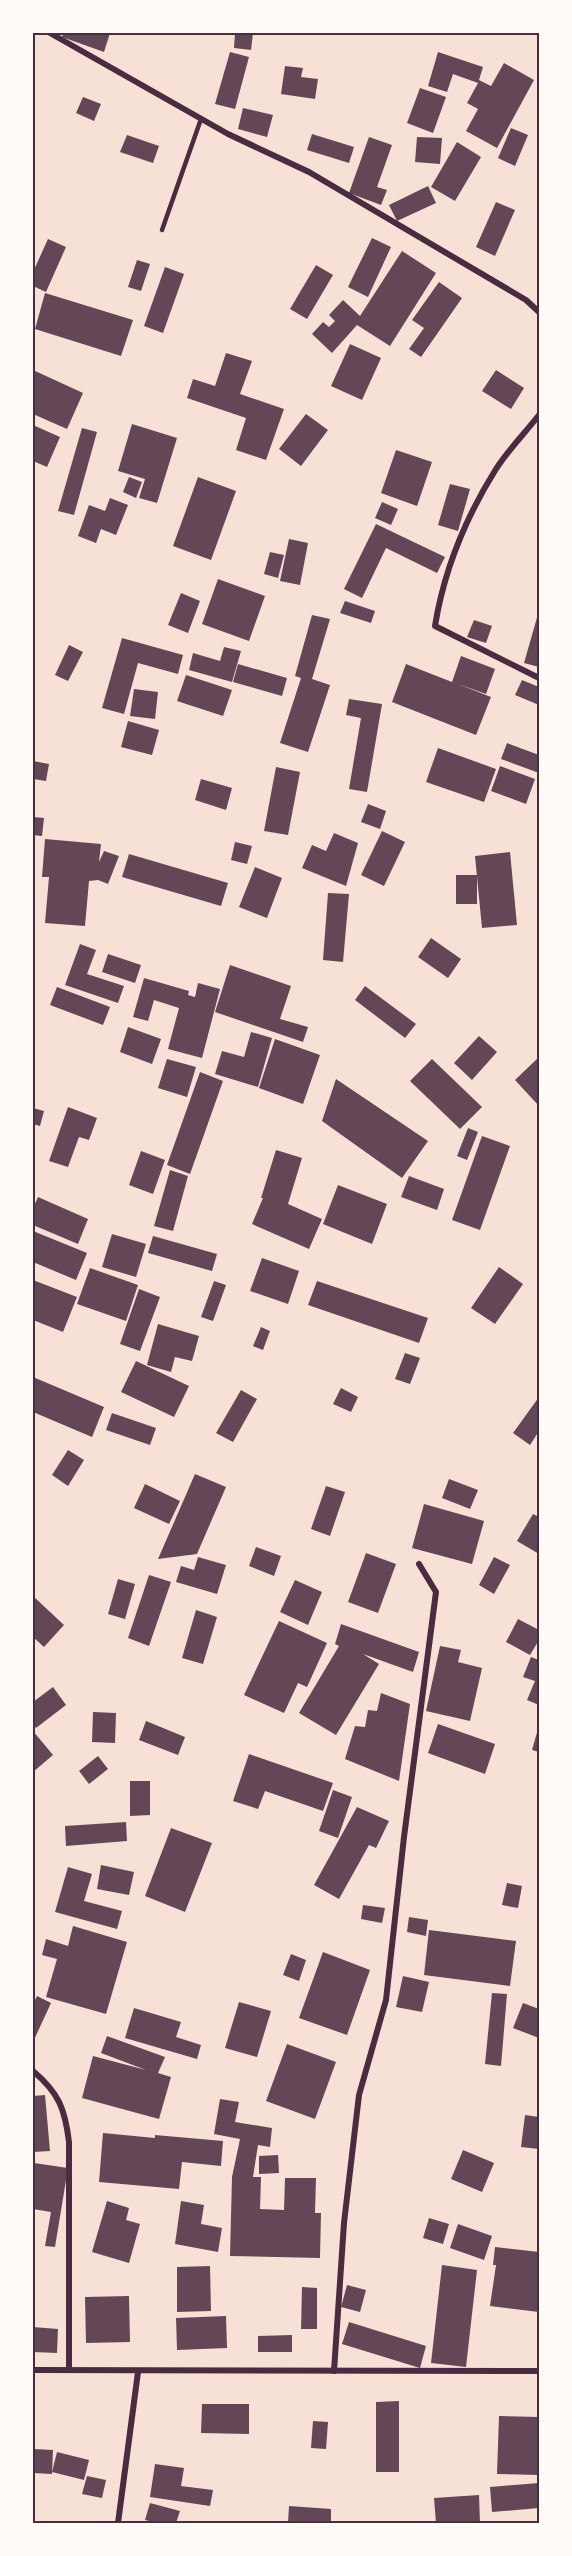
<svg xmlns="http://www.w3.org/2000/svg" width="572" height="2556" viewBox="0 0 572 2556" font-family="Montserrat,sans-serif">
<style>
.building{fill:#644757}
.lines{fill:none;stroke-linecap:round;stroke-linejoin:round}
.service{stroke:#4a2c40;stroke-width:4.5}
.minor{stroke:#4a2c40;stroke-width:6}
.neatline{fill:none;stroke:#4a2c40;stroke-width:2}
</style>
<rect width="100%" height="100%" fill="#f7e1d7"/>
<g class="building">
<polygon points="64,33 110,33 104,52 62,37"/>
<polygon points="235,33 253,33 251,50 234,48"/>
<polygon points="230,52 249,57 235,109 215,104"/>
<polygon points="438,52 483,67 479,80 491,86 504,63 534,80 497,148 466,131 478,109 467,103 478,83 453,74 447,92 428,86"/>
<polygon points="285,66 303,68 301,77 318,79 315,99 281,94"/>
<polygon points="420,88 446,97 433,133 407,123"/>
<polygon points="83,97 101,104 94,121 76,113"/>
<polygon points="243,108 273,115 267,137 238,129"/>
<polygon points="511,128 528,135 515,166 498,158"/>
<polygon points="312,134 354,147 349,163 307,150"/>
<polygon points="127,135 159,146 153,163 120,152"/>
<polygon points="369,137 392,145 377,187 387,190 381,205 349,193"/>
<polygon points="417,137 442,138 440,164 415,162"/>
<polygon points="457,142 481,157 455,201 431,187"/>
<polygon points="428,186 436,203 397,221 389,205"/>
<polygon points="496,202 515,210 495,256 476,247"/>
<polygon points="372,238 391,247 368,297 348,287"/>
<polygon points="48,239 66,247 46,292 33,286 33,272"/>
<polygon points="402,251 436,273 390,346 357,325 332,353 312,334 323,322 329,327 335,321 329,315 343,300 360,316"/>
<polygon points="137,260 150,264 141,291 128,287"/>
<polygon points="316,265 333,275 307,319 290,309"/>
<polygon points="165,267 184,274 163,333 144,326"/>
<polygon points="439,282 462,298 421,357 409,349 424,328 412,320"/>
<polygon points="45,293 133,320 121,356 35,329"/>
<polygon points="350,344 381,358 362,400 331,386"/>
<polygon points="226,353 252,361 240,394 284,409 266,460 236,450 246,418 187,398 193,379 215,386"/>
<polygon points="33,370 83,393 67,429 33,414"/>
<polygon points="496,370 524,388 511,409 482,391"/>
<polygon points="306,414 328,430 301,466 279,449"/>
<polygon points="132,424 177,438 157,503 139,498 145,479 118,471"/>
<polygon points="33,425 60,437 47,467 33,461"/>
<polygon points="82,428 97,432 74,515 58,511"/>
<polygon points="396,450 432,462 417,506 381,493"/>
<polygon points="129,477 142,482 136,498 123,492"/>
<polygon points="198,477 236,491 211,560 173,546"/>
<polygon points="450,484 470,489 458,531 438,525"/>
<polygon points="110,498 128,505 116,535 101,529 96,543 78,536 89,505 105,511"/>
<polygon points="382,502 398,509 391,525 375,518"/>
<polygon points="376,524 445,557 437,573 386,548 362,598 344,589"/>
<polygon points="289,539 308,543 300,585 280,581"/>
<polygon points="270,552 284,555 278,578 264,574"/>
<polygon points="218,579 265,596 249,641 202,624"/>
<polygon points="181,593 200,601 188,633 168,625"/>
<polygon points="345,601 375,611 371,623 340,613"/>
<polygon points="538,614 539,614 539,667 524,663"/>
<polygon points="312,615 330,619 312,679 330,685 308,752 280,743 301,678 295,676"/>
<polygon points="474,620 492,626 486,643 467,637"/>
<polygon points="122,638 183,655 178,674 138,663 124,714 102,708"/>
<polygon points="69,645 83,652 68,681 55,675"/>
<polygon points="224,647 241,651 232,682 189,670 193,653 220,661"/>
<polygon points="461,656 495,669 486,694 458,684 491,697 476,735 392,702 406,664 452,682"/>
<polygon points="238,664 287,678 282,696 233,682"/>
<polygon points="186,675 232,690 223,716 177,701"/>
<polygon points="522,680 539,687 539,705 515,695"/>
<polygon points="134,689 158,692 155,719 130,716"/>
<polygon points="349,699 382,704 367,792 349,789 361,718 346,715"/>
<polygon points="128,721 159,730 152,755 121,747"/>
<polygon points="507,743 539,755 539,773 501,759"/>
<polygon points="438,748 496,769 484,802 426,782"/>
<polygon points="33,761 49,764 46,781 33,779"/>
<polygon points="500,766 535,779 526,804 491,791"/>
<polygon points="276,767 300,772 288,835 264,831"/>
<polygon points="201,779 232,788 226,810 195,800"/>
<polygon points="368,804 386,811 380,829 361,822"/>
<polygon points="33,817 44,818 42,836 33,835"/>
<polygon points="382,831 405,842 384,886 361,875"/>
<polygon points="334,833 358,843 346,886 302,868 312,845 326,851"/>
<polygon points="45,839 101,844 99,862 104,851 119,856 108,884 98,880 89,881 85,926 45,923 49,877 42,877"/>
<polygon points="235,842 252,846 247,864 231,860"/>
<polygon points="510,852 517,925 482,928 475,856"/>
<polygon points="129,854 228,883 221,906 122,877"/>
<polygon points="255,867 282,878 267,918 239,907"/>
<rect x="456" y="875" width="21" height="29"/>
<polygon points="328,893 349,894 343,962 323,960"/>
<polygon points="431,938 461,959 448,978 418,957"/>
<polygon points="80,944 96,950 87,974 124,986 118,1003 65,985"/>
<polygon points="108,954 141,965 135,983 102,972"/>
<polygon points="230,965 291,986 280,1019 308,1027 303,1042 215,1012"/>
<polygon points="144,978 189,991 188,995 195,997 198,983 220,989 202,1058 168,1049 179,1008 154,1000 148,1021 133,1017"/>
<polygon points="365,986 416,1024 405,1038 355,1000"/>
<polygon points="57,987 110,1007 103,1025 50,1005"/>
<polygon points="128,1027 161,1039 152,1064 120,1052"/>
<polygon points="251,1032 272,1038 258,1087 215,1074 222,1051 244,1057"/>
<polygon points="479,1036 497,1052 472,1080 454,1063"/>
<polygon points="275,1039 320,1055 303,1104 259,1088"/>
<polygon points="539,1057 539,1106 515,1080"/>
<polygon points="167,1059 196,1067 187,1097 158,1088"/>
<polygon points="432,1059 482,1107 460,1129 410,1081"/>
<polygon points="200,1072 223,1081 190,1174 167,1165"/>
<polygon points="336,1079 428,1141 402,1178 322,1121"/>
<polygon points="68,1107 97,1118 89,1140 79,1137 68,1167 49,1161"/>
<polygon points="33,1108 44,1111 40,1126 33,1124"/>
<polygon points="468,1128 478,1132 467,1160 457,1156"/>
<polygon points="482,1136 510,1146 480,1230 452,1220"/>
<polygon points="276,1150 302,1158 288,1204 322,1219 309,1249 252,1224 263,1198 261,1198"/>
<polygon points="141,1151 165,1160 153,1194 129,1185"/>
<polygon points="170,1170 188,1176 173,1231 154,1226"/>
<polygon points="409,1176 444,1189 437,1210 401,1197"/>
<polygon points="338,1185 387,1204 372,1244 323,1224"/>
<polygon points="38,1197 88,1219 78,1244 33,1225 33,1208"/>
<polygon points="33,1231 87,1253 76,1280 33,1262"/>
<polygon points="112,1234 146,1244 136,1277 102,1267"/>
<polygon points="153,1236 217,1254 212,1271 148,1253"/>
<polygon points="262,1258 299,1271 288,1304 250,1291"/>
<polygon points="499,1267 523,1284 495,1324 471,1308"/>
<polygon points="90,1268 138,1285 126,1321 77,1304"/>
<polygon points="33,1280 77,1297 63,1332 33,1320"/>
<polygon points="214,1281 226,1285 213,1321 201,1317"/>
<polygon points="317,1281 428,1318 419,1343 308,1305"/>
<polygon points="139,1289 160,1297 140,1351 120,1344"/>
<polygon points="158,1324 199,1336 192,1361 175,1357 171,1372 147,1365"/>
<polygon points="261,1327 270,1331 263,1350 253,1346"/>
<polygon points="405,1353 420,1358 410,1384 395,1379"/>
<polygon points="136,1361 189,1386 174,1417 121,1392"/>
<polygon points="33,1377 104,1407 92,1437 33,1412"/>
<polygon points="341,1388 358,1397 351,1412 333,1404"/>
<polygon points="241,1390 257,1399 233,1442 216,1433"/>
<polygon points="539,1397 539,1431 530,1445 513,1433"/>
<polygon points="112,1413 156,1428 150,1445 106,1430"/>
<polygon points="68,1450 84,1460 68,1486 52,1475"/>
<polygon points="195,1474 226,1487 197,1554 158,1559"/>
<polygon points="449,1479 478,1490 470,1509 442,1498"/>
<polygon points="145,1484 180,1501 169,1524 134,1508"/>
<polygon points="326,1486 345,1492 330,1536 311,1529"/>
<polygon points="424,1504 484,1521 472,1564 412,1548"/>
<polygon points="533,1514 539,1517 539,1554 517,1541"/>
<polygon points="256,1547 281,1556 274,1576 249,1566"/>
<polygon points="366,1553 396,1564 378,1613 348,1602"/>
<polygon points="198,1557 226,1565 217,1594 176,1582 181,1566 194,1570"/>
<polygon points="494,1557 510,1565 494,1594 479,1585"/>
<polygon points="149,1575 171,1582 149,1646 128,1638"/>
<polygon points="118,1579 135,1584 125,1619 108,1614"/>
<polygon points="295,1580 322,1592 308,1625 280,1612"/>
<polygon points="33,1596 64,1625 44,1647 33,1637"/>
<polygon points="196,1610 217,1617 203,1664 182,1658"/>
<polygon points="518,1619 539,1630 539,1640 530,1655 506,1642"/>
<polygon points="279,1621 327,1643 307,1687 298,1683 284,1713 244,1695"/>
<polygon points="341,1624 419,1652 413,1672 363,1654 379,1664 336,1735 299,1713 339,1646 335,1644"/>
<polygon points="440,1646 461,1650 458,1662 482,1668 470,1721 426,1711"/>
<polygon points="531,1657 539,1660 539,1705 527,1700 535,1681 523,1677"/>
<polygon points="53,1687 66,1705 36,1728 33,1723 33,1702"/>
<polygon points="381,1693 410,1704 399,1781 345,1759 355,1726 365,1727 368,1710 377,1711"/>
<polygon points="93,1712 116,1713 115,1743 92,1742"/>
<polygon points="146,1721 185,1737 178,1755 139,1740"/>
<polygon points="438,1724 495,1744 485,1774 428,1753"/>
<polygon points="538,1729 539,1729 539,1752 532,1750"/>
<polygon points="33,1731 53,1755 33,1772"/>
<polygon points="249,1754 333,1783 323,1811 265,1791 258,1809 233,1801"/>
<polygon points="98,1756 108,1769 89,1784 79,1771"/>
<polygon points="130,1781 150,1781 150,1815 130,1816"/>
<polygon points="333,1790 352,1797 338,1838 319,1831"/>
<polygon points="357,1807 389,1821 376,1848 369,1845 339,1899 314,1885"/>
<polygon points="126,1822 127,1841 66,1846 65,1826"/>
<polygon points="171,1828 212,1843 185,1912 145,1896"/>
<polygon points="101,1865 134,1872 129,1895 97,1889"/>
<polygon points="68,1867 92,1874 84,1901 122,1911 117,1929 55,1912"/>
<polygon points="507,1883 522,1886 518,1908 502,1905"/>
<polygon points="363,1905 385,1908 382,1923 361,1919"/>
<polygon points="409,1917 428,1920 426,1936 407,1932"/>
<polygon points="73,1926 127,1942 106,2014 46,1997 57,1959 42,1955 46,1939 68,1946"/>
<polygon points="429,1930 516,1941 510,1986 424,1975"/>
<polygon points="323,1952 370,1970 347,2035 299,2018"/>
<polygon points="291,1954 306,1960 299,1981 283,1975"/>
<polygon points="403,1976 429,1982 422,2012 396,2007"/>
<polygon points="492,1993 507,1994 501,2066 485,2064"/>
<polygon points="37,1996 51,2003 33,2042 33,2004"/>
<polygon points="239,2002 271,2011 257,2057 225,2048"/>
<polygon points="523,2003 539,2009 539,2038 513,2028"/>
<polygon points="134,2008 181,2022 176,2037 201,2045 197,2059 125,2038"/>
<polygon points="107,2036 165,2057 158,2073 171,2077 159,2119 82,2098 93,2056 146,2070 101,2053"/>
<polygon points="287,2044 336,2062 315,2119 266,2101"/>
<polygon points="45,2095 50,2151 33,2152 33,2096"/>
<polygon points="220,2099 239,2102 235,2122 272,2128 270,2147 258,2145 253,2177 261,2177 260,2209 284,2210 285,2178 316,2178 315,2213 321,2213 320,2258 230,2256 232,2177 240,2139 214,2134"/>
<polygon points="525,2115 539,2117 539,2149 521,2147"/>
<polygon points="103,2133 155,2138 155,2135 223,2141 221,2166 182,2162 179,2189 99,2182"/>
<polygon points="463,2150 494,2163 482,2192 451,2179"/>
<polygon points="278,2155 279,2173 259,2174 259,2156"/>
<polygon points="34,2163 68,2168 55,2247 45,2246 51,2212 33,2209"/>
<polygon points="107,2201 129,2208 126,2220 140,2224 129,2263 92,2252"/>
<polygon points="181,2201 204,2205 201,2224 222,2228 218,2252 175,2244"/>
<polygon points="429,2218 449,2224 443,2244 423,2238"/>
<polygon points="458,2224 492,2236 484,2260 450,2248"/>
<polygon points="495,2247 539,2252 539,2312 490,2306 496,2265 493,2265"/>
<polygon points="442,2265 477,2270 466,2367 431,2363"/>
<polygon points="210,2266 211,2311 177,2312 177,2267"/>
<polygon points="347,2285 366,2290 360,2312 341,2307"/>
<polygon points="302,2287 317,2288 317,2329 301,2329"/>
<polygon points="129,2296 130,2342 86,2343 85,2297"/>
<polygon points="226,2316 227,2348 177,2350 176,2318"/>
<polygon points="349,2322 426,2346 420,2368 342,2344"/>
<polygon points="33,2327 58,2329 57,2353 33,2352"/>
<polygon points="292,2335 292,2352 258,2352 258,2336"/>
<polygon points="399,2401 399,2472 376,2472 376,2402"/>
<polygon points="202,2404 249,2404 249,2434 201,2433"/>
<polygon points="499,2416 539,2417 539,2475 497,2474"/>
<polygon points="313,2421 328,2422 326,2449 311,2448"/>
<polygon points="33,2449 53,2450 52,2474 33,2473"/>
<polygon points="57,2452 89,2460 84,2480 52,2472"/>
<polygon points="155,2464 184,2468 181,2486 213,2490 210,2506 150,2497"/>
<polygon points="87,2476 106,2480 102,2498 82,2494"/>
<polygon points="539,2483 539,2508 492,2512 490,2487"/>
<polygon points="479,2495 480,2523 436,2523 434,2498"/>
<polygon points="150,2503 180,2511 176,2523 157,2523 145,2520"/>
<polygon points="289,2506 331,2509 331,2523 288,2523"/>
</g>
<g class="lines">
<polyline class="service" points="162,230 201,119"/>
<g class="minor">
<polyline points="50,33 228,134 309,172 526,300 539,312"/>
<path d="M539,415C525,433 508,450 496,469C466,517 444,570 435,626L539,678"/>
<path d="M33,2071C59,2093 65,2109 69,2142V2370"/>
<polyline points="33,2370 539,2371"/>
<polyline points="334,2371 344,2223 359,2095 386,2000 404,1837 436,1592 419,1564"/>
<polyline points="118,2523 138,2372"/>
</g>
</g>
<rect width="572" height="2556" fill="none" stroke="#fffaf5" stroke-width="69"/>
<rect x="34" y="34" width="504" height="2488" class="neatline"/>
</svg>
